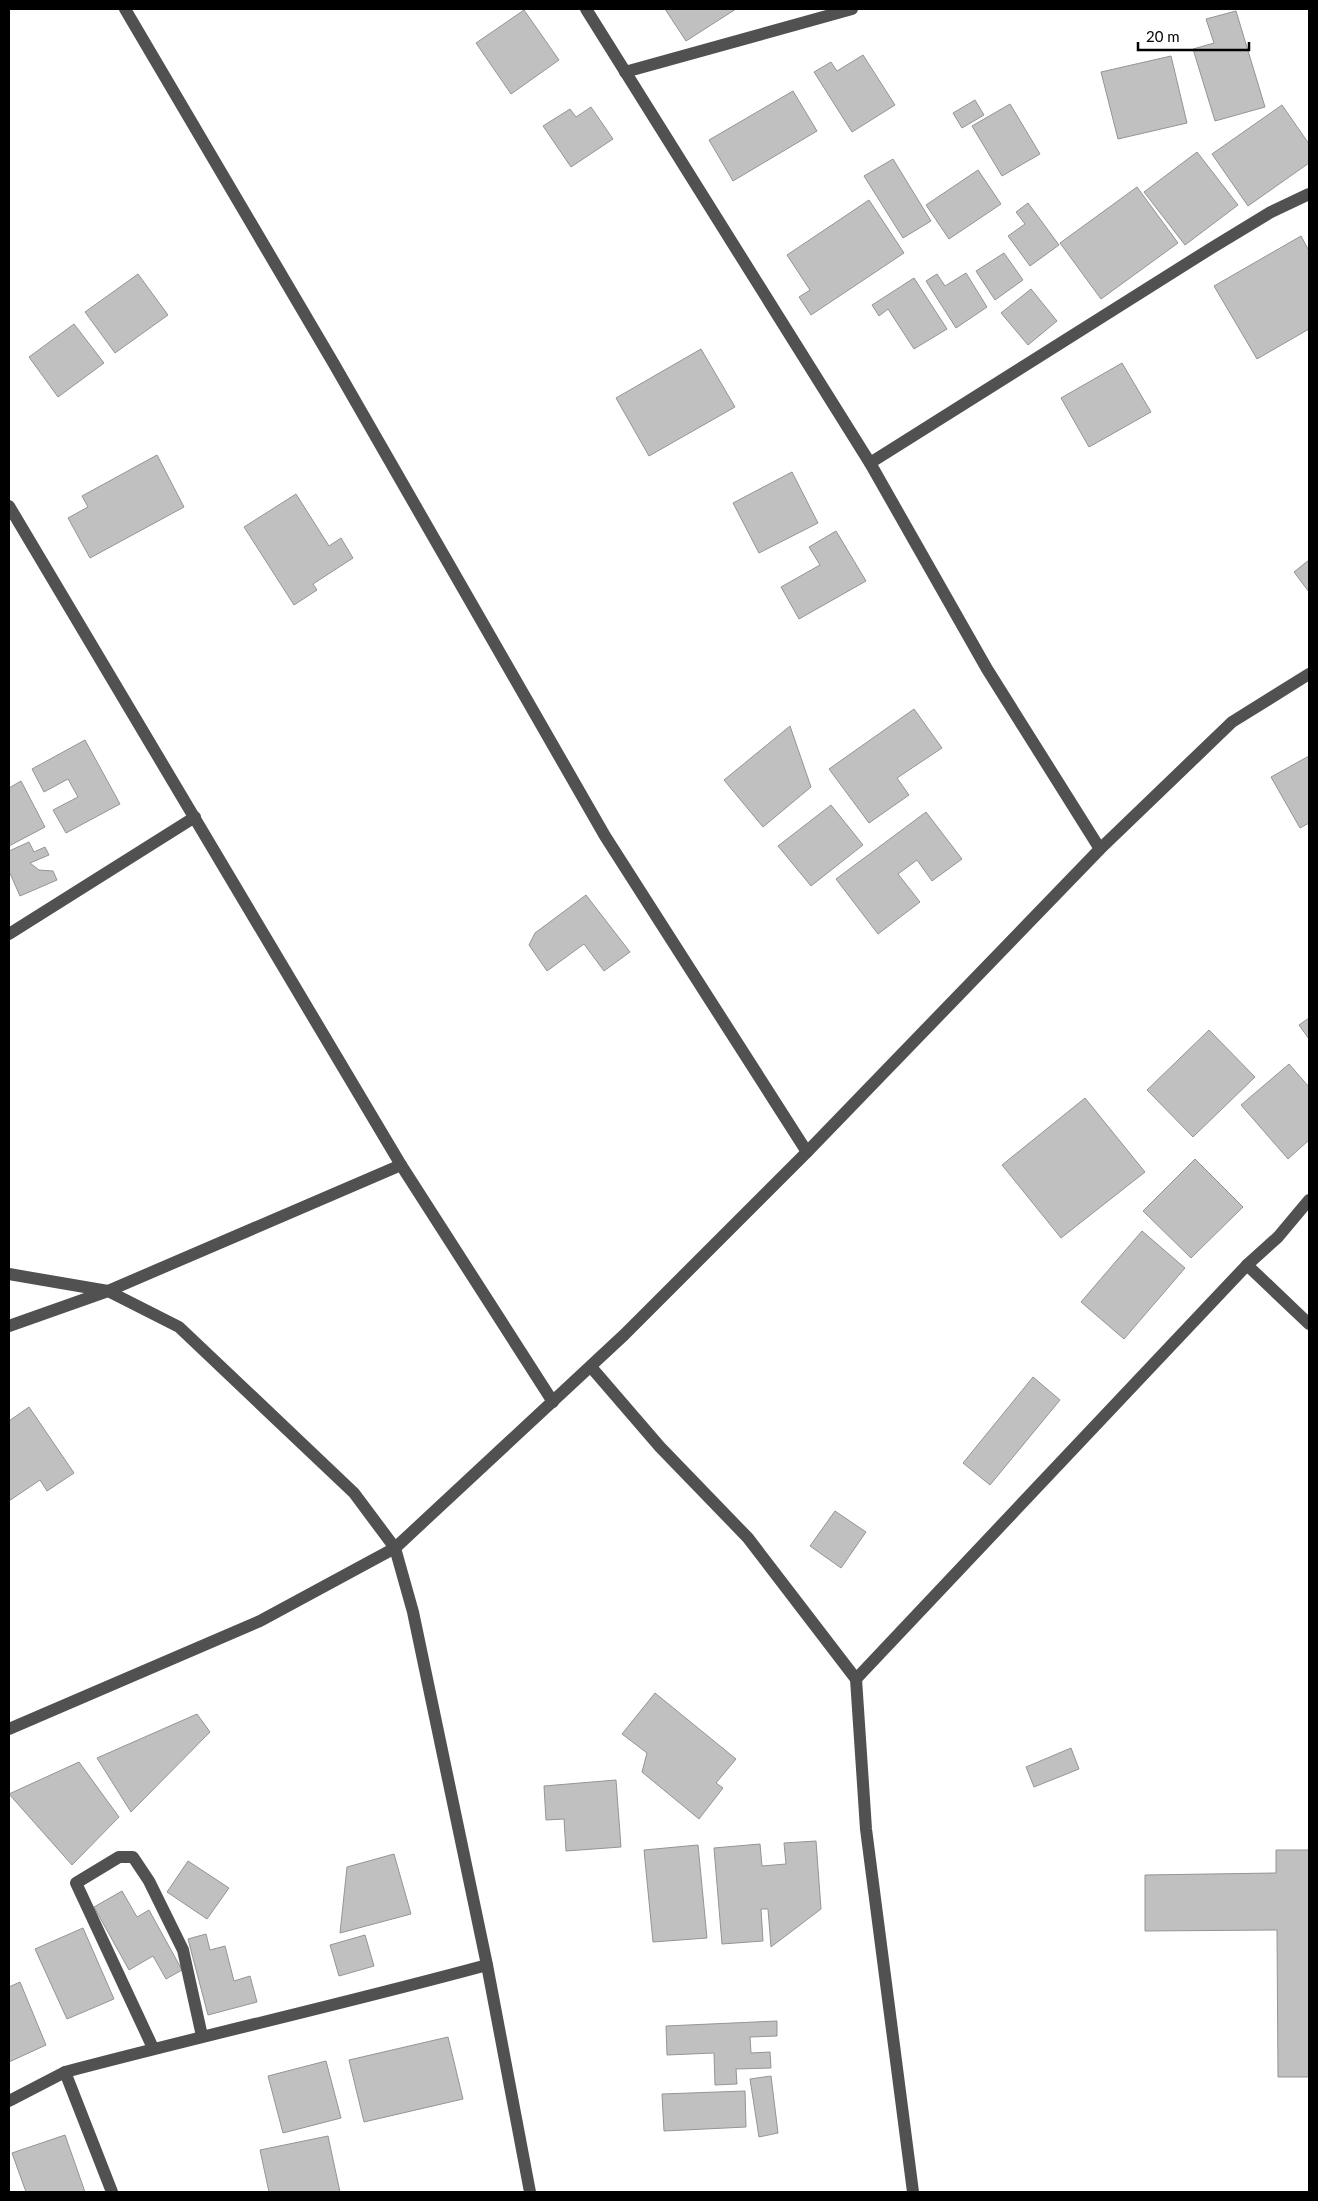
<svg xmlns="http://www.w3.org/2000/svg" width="1318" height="2201" viewBox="0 0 1318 2201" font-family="Lato,sans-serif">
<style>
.building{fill:#c0c0c0;stroke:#959595}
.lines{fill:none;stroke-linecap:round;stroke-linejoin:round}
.minor{stroke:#515151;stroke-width:12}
</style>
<rect width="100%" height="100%" fill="#fff"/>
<g class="building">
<polygon points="665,9 736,9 686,41"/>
<polygon points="524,10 559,60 511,94 476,43"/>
<polygon points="1236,11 1265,107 1215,121 1193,49 1214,43 1206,19"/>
<polygon points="863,55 895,105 852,132 814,72 831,62 837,71"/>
<polygon points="1171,56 1187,123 1118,139 1101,72"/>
<polygon points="793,91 817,131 733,181 709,140"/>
<polygon points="975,100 984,115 962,128 953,113"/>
<polygon points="1010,104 1040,154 1002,176 972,126"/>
<polygon points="1282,105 1309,144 1309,163 1248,206 1212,154"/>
<polygon points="591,107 613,139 571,167 543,126 570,109 576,117"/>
<polygon points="1197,152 1238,205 1185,245 1144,192"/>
<polygon points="893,159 931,221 903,238 864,176"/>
<polygon points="978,170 1001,204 949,239 926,205"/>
<polygon points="1137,187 1178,243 1101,299 1060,243"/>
<polygon points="869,200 904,253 811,315 799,297 810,290 787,255"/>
<polygon points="1028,203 1059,245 1030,266 1008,236 1025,224 1016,212"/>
<polygon points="1301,236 1309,251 1309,329 1257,359 1214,286"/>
<polygon points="1004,253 1023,280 995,300 976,271"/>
<polygon points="966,273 987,307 956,328 926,281 937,274 945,286"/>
<polygon points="138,274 168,315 115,353 85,312"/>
<polygon points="914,278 947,329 914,349 888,309 879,316 872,305"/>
<polygon points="1031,289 1057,321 1028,345 1001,313"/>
<polygon points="74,324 104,363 58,397 29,357"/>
<polygon points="701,349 735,407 649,456 616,398"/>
<polygon points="1122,363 1151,412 1089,447 1061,398"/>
<polygon points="157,455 184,507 90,558 68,518 88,507 82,496"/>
<polygon points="792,472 818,523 759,553 733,503"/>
<polygon points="296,494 329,546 341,538 353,558 313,584 317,590 294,605 244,527"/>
<polygon points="836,531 866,581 799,619 781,587 820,565 809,547"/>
<polygon points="1309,560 1309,592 1294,572"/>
<polygon points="914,709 942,748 897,778 909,795 869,823 829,769"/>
<polygon points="790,726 811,787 763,827 724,780"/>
<polygon points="85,740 120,804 66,833 53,810 78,797 68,779 44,792 32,769"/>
<polygon points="1309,756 1309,823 1300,828 1271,777"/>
<polygon points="21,781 45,827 9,846 9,788"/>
<polygon points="831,805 863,845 811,886 778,846"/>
<polygon points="926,812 962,859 932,881 917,860 898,874 920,902 878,934 836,879"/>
<polygon points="29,842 34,852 45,847 49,855 30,863 39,870 53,871 57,880 20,896 9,871 9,851"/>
<polygon points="586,895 630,952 604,971 584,944 547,971 529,945 535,933"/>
<polygon points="1309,1018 1309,1039 1299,1025"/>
<polygon points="1209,1030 1255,1077 1193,1137 1147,1090"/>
<polygon points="1289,1064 1309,1087 1309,1140 1288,1159 1241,1105"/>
<polygon points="1085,1098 1145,1172 1061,1238 1002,1165"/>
<polygon points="1195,1159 1243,1207 1191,1258 1143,1211"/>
<polygon points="1142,1231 1185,1268 1124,1339 1081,1302"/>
<polygon points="1033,1377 1060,1400 990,1485 963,1463"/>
<polygon points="29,1407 74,1473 47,1491 40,1480 9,1501 9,1421"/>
<polygon points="835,1511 866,1532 841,1568 810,1546"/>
<polygon points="655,1693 736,1759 716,1783 723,1788 699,1819 642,1772 647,1753 622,1734"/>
<polygon points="197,1714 210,1732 131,1812 97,1758"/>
<polygon points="1071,1748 1079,1769 1034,1787 1026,1767"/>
<polygon points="79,1762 119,1817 72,1865 9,1794"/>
<polygon points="616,1780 621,1847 566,1851 564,1819 546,1820 544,1786"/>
<polygon points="816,1841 821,1909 771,1947 768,1909 761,1909 763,1941 722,1944 714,1848 760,1844 762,1866 786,1864 784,1843"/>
<polygon points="698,1845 707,1938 653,1942 644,1850"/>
<polygon points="1276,1850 1309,1850 1309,2077 1278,2077 1277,1930 1145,1931 1145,1875 1276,1873"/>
<polygon points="394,1854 411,1914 340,1933 347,1867"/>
<polygon points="188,1861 229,1888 207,1919 167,1892"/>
<polygon points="122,1891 137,1917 149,1910 182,1970 166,1979 153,1956 129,1970 94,1907"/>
<polygon points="83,1928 114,1999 67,2019 35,1949"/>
<polygon points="206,1934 210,1950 225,1946 234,1981 250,1976 257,2002 208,2015 188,1939"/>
<polygon points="365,1935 374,1966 339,1976 330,1945"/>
<polygon points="20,1982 46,2045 9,2062 9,1987"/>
<polygon points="777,2021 777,2036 750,2037 751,2053 770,2052 771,2068 736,2069 737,2084 715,2085 714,2053 667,2055 666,2026"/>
<polygon points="448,2037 463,2099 364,2122 349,2060"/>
<polygon points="326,2061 341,2118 283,2133 268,2076"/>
<polygon points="771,2076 778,2133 759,2137 750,2079"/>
<polygon points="745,2091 746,2127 664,2131 662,2094"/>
<polygon points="65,2135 85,2192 26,2192 12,2153"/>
<polygon points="328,2136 340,2192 269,2192 260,2150"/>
</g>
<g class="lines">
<g class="minor">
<polyline points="125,9 334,364 605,836 807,1152"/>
<polyline points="586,9 870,463 987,669 1100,849"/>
<polyline points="625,72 852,9"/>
<polyline points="870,463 1210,249 1271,212 1309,194"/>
<polyline points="9,506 401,1165 553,1402"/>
<polyline points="9,934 195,817"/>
<polyline points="1247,1265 1309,1324"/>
<polyline points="9,1274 108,1291 179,1327 354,1493 395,1548 413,1612 487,1965 530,2192"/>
<polyline points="9,1326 108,1291 401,1165"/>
<polyline points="591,1367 660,1447 748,1538 856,1679 866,1829 913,2192"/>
<polyline points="856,1679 1247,1265 1278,1237 1309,1200"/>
<polyline points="9,1729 260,1621 395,1548 624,1335 807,1152 1100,849 1232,722 1309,674"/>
<polyline points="153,2048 76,1883 119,1857 133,1857 149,1881 183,1950 202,2036"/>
<polyline points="9,2101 65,2072"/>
<path d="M112,2192L65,2072C205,2035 347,2003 487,1965"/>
</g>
</g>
<rect width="1318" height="2201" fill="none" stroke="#000000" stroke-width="20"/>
<path d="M1138 42v8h111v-8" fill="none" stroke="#000000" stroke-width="2.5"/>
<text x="1146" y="42" font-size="15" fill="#000000" stroke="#ffffff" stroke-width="4" paint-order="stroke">20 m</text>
</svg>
